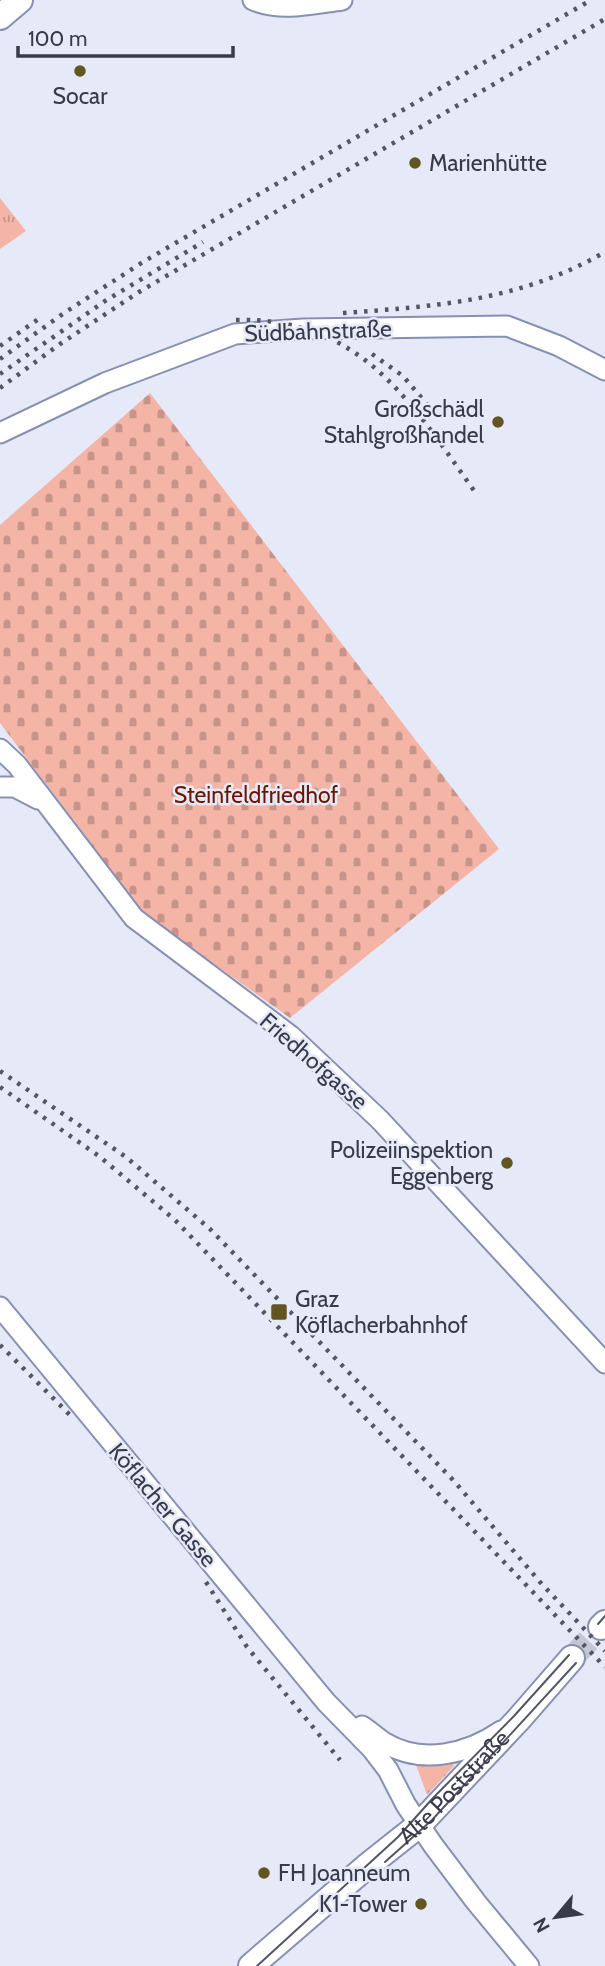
<svg xmlns="http://www.w3.org/2000/svg" width="605" height="1966" viewBox="0 0 605 1966" font-family="Cabin,sans-serif">
<style>
.grass{fill:url(#grass-tufts)}
.cemetery{fill:url(#cemetery-stones)}
.lines{fill:none;stroke-linecap:round;stroke-linejoin:round}
.major-tunnel{stroke:#c3c7d5;stroke-width:24;stroke-dasharray:24 12;stroke-linecap:butt}
.minor-casing{stroke:#8890b2;stroke-width:23}
.major-casing{stroke:#8890b2;stroke-width:28}
.minor{stroke:#fff;stroke-width:19}
.major{stroke:#fff;stroke-width:24}
.tram{stroke:#535664;stroke-width:2}
.rail{stroke:#535664;stroke-width:4.5;stroke-dasharray:3.5 7;stroke-linecap:butt}
.poi-dot{fill:#625522;stroke:#e6eaf8;stroke-width:2.5}
.labels{text-anchor:middle;stroke-width:5;stroke-linejoin:round;paint-order:stroke}
.poi-label{font-size:23px;fill:#373a48;stroke:#e6eaf8;text-anchor:start}
.street-label{font-size:23px;fill:#373a48;stroke:#e6eaf8}
.park-label{font-size:23px;fill:#691702;stroke:#e6eaf8}
</style>
<defs>
<pattern id="grass-tufts" width="24" height="20" patternUnits="userSpaceOnUse" patternTransform="scale(1.75)"><rect width="24" height="20" fill="#f4b5a6"/><path d="M3 7l-1-3M5 7V3M7 7l1-3M15 17l-1-3M17 17v-4M19 17l1-3" fill="none" stroke="#c69489"/></pattern>
<pattern id="cemetery-stones" width="16" height="16" patternUnits="userSpaceOnUse" patternTransform="scale(1.75)"><rect width="16" height="16" fill="#f4b5a6"/><path d="M2 7V4a2 2 0 0 1 4 0v3zM10 15v-3a2 2 0 0 1 4 0v3z" fill="#c69489"/></pattern>
</defs>
<rect width="100%" height="100%" fill="#e6eaf8"/>
<g class="grass">
<polygon points="0,198 26,231 0,249"/>
<polygon points="418,1758 451,1759 454,1766 427,1795 416,1765"/>
</g>
<polygon class="cemetery" points="150,393 499,849 290,1018 144,914 0,723 0,525"/>
<g class="lines">
<polyline class="major-tunnel" points="572,1658 601,1627"/>
<defs>
<g id="minor">
<path d="M253,0C281,12 312,4 342,0"/>
<polyline points="0,433 105,383 235,334 303,329 507,326 559,346 605,370"/>
<polyline points="0,749 17,765 134,918 291,1036 380,1120 605,1363"/>
<polyline points="0,787 15,787 38,799"/>
<polyline points="0,1307 326,1702 372,1749 388,1770 406,1805 433,1845 476,1902 529,1966"/>
<path d="M362,1726C370,1731 377,1738 385,1743C422,1765 468,1754 501,1731"/>
</g>
<g id="major">
<polyline points="0,17 20,0"/>
<polyline points="601,1627 605,1623"/>
<path id="s1" d="M251,1966L366,1867L419,1825L518,1720L572,1658"/>
</g>
</defs>
<use href="#minor" class="minor-casing"/>
<use href="#major" class="major-casing"/>
<use href="#minor" class="minor"/>
<use href="#major" class="major"/>
<g class="tram">
<polyline points="598,1624 605,1616"/>
<polyline points="385,1862 432,1820 576,1663"/>
<polyline points="257,1966 398,1837 433,1798 514,1716 569,1655"/>
</g>
<g class="rail">
<path d="M343,313C438,306 520,301 605,252"/>
<path d="M236,320C361,317 411,402 475,492"/>
<polyline points="0,346 40,318"/>
<polyline points="372,354 403,376 436,415"/>
<polyline points="0,359 64,313 143,262 591,0"/>
<polyline points="0,374 105,301 203,242"/>
<polyline points="0,388 60,344 139,292 605,19"/>
<polyline points="0,1071 126,1157 210,1229 454,1481 540,1582 605,1651"/>
<polyline points="0,1087 99,1156 175,1220 605,1667"/>
<polyline points="0,1345 73,1418"/>
<polyline points="206,1582 247,1647 340,1760"/>
</g>
</g>
<g class="poi-dot">
<circle cx="80" cy="71" r="7"/>
<circle cx="415" cy="163" r="7"/>
<circle cx="498" cy="422" r="7"/>
<circle cx="507" cy="1163" r="7"/>
<rect x="270" y="1303" width="18" height="18" rx="3.5"/>
<circle cx="264" cy="1873" r="7"/>
<circle cx="421" cy="1904" r="7"/>
</g>
<g class="labels">
<g class="poi-label">
<text x="80" y="104" text-anchor="middle">Socar</text>
<text x="429" y="171">Marienhütte</text>
<text x="484" y="417" text-anchor="end">Großschädl<tspan x="484" dy="26">Stahlgroßhandel</tspan></text>
<text x="493" y="1158" text-anchor="end">Polizeiinspektion<tspan x="493" dy="26">Eggenberg</tspan></text>
<text x="295" y="1307">Graz<tspan x="295" dy="26">Köflacherbahnhof</tspan></text>
<text x="278" y="1881">FH Joanneum</text>
<text x="407" y="1912" text-anchor="end">K1-Tower</text>
</g>
<g class="street-label">
<text transform="translate(318 331) rotate(-2)" y="8">Südbahnstraße</text>
<text transform="translate(314 1061) rotate(41)" y="8">Friedhofgasse</text>
<text transform="translate(163 1505) rotate(50)" y="8">Köflacher Gasse</text>
<text dy="8" stroke="none"><textPath href="#s1" startOffset="271">Alte Poststraße</textPath></text>
</g>
<g class="park-label">
<text x="256" y="803">Steinfeldfriedhof</text>
</g>
</g>
<g transform="translate(556 1917) rotate(241)" stroke="#e6eaf8" stroke-width="5" paint-order="stroke">
<path d="M0-5L12 26L0 18L-12 26Z" fill="#373a48"/>
<text y="-10" font-size="19" font-weight="bold" text-anchor="middle" fill="#373a48">N</text>
</g>
<path d="M18 46v10h215v-10" fill="none" stroke="#373a48" stroke-width="3.5"/>
<text x="28" y="46" font-size="21" fill="#373a48" stroke="#e6eaf8" stroke-width="5" paint-order="stroke">100 m</text>
</svg>
